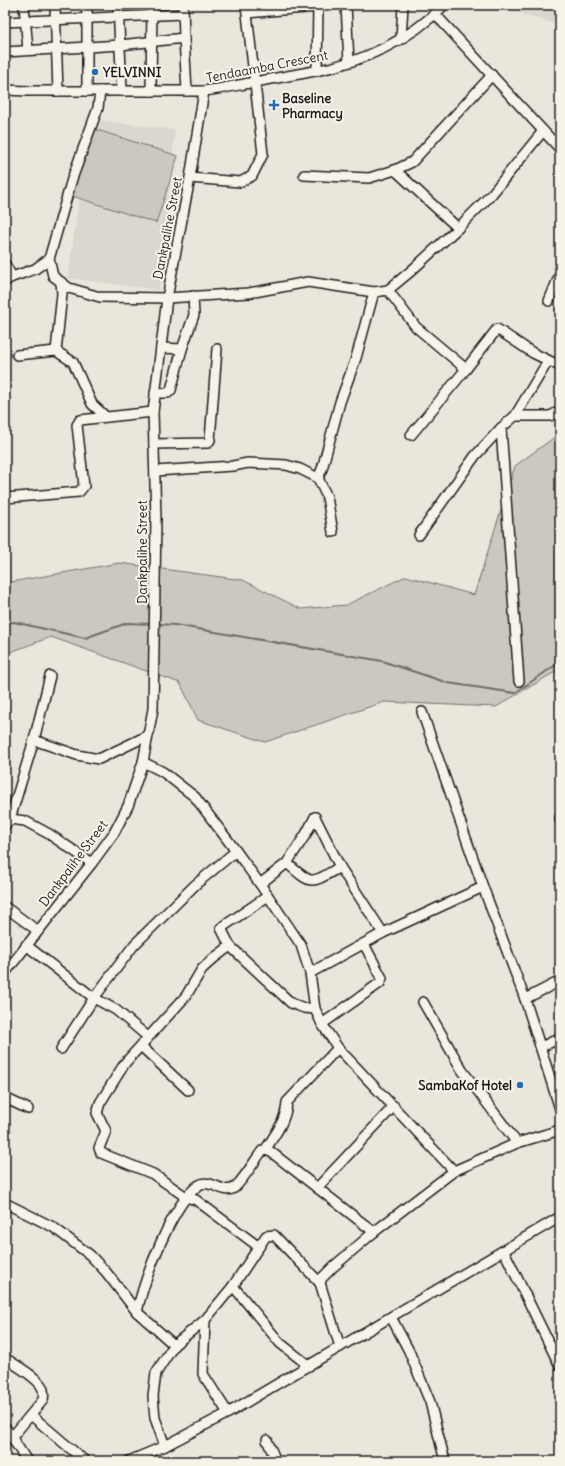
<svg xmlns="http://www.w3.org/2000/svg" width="565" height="1466" viewBox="0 0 565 1466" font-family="Delius,sans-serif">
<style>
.built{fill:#dad7ce}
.green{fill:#ccc8c0;stroke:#74726e}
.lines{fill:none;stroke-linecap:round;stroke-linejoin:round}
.stream{stroke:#6d6c68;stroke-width:2}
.minor-casing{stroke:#1c1c1c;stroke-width:12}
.minor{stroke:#f7f3e8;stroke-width:9}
.poi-dot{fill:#1f6fb2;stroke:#f7f3e8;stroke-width:1.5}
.labels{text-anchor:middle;stroke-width:4;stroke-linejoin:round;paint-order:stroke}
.street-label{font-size:13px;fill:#1c1c1c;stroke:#f7f3e8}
.poi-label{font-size:13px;font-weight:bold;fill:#1c1c1c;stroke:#f7f3e8;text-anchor:start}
</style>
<rect width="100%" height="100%" fill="#eae6dc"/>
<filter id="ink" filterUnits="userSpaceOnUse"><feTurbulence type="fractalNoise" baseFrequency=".025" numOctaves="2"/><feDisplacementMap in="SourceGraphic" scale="8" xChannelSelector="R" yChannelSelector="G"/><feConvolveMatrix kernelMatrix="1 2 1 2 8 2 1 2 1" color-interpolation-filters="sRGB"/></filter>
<g filter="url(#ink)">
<g class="built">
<polygon points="509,5 560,5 560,26 508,9"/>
<polygon points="90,119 175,130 159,290 68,278"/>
</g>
<g class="green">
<polygon points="91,128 178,156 156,223 69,195"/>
<polygon points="560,434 560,669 496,707 384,702 265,742 198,720 180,683 51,637 5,654 5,583 119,563 243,580 301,609 346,605 406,576 474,595 515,466 556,436"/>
</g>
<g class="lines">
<g class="stream">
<polyline points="5,623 14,622 85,638 127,623 152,624"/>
<polyline points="158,624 175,625 382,661 448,683 515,693 560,662"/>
</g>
<defs>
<g id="minor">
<polyline points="24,5 28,50"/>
<polyline points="55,5 58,91"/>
<polyline points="87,5 87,91"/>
<polyline points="118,5 122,91"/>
<polyline points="183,5 184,38"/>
<polyline points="346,5 349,62"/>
<polyline points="247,13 318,7"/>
<polyline points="435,14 560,149"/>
<polyline points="5,22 183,14"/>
<polyline points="401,39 403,5"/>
<polyline points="5,52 120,45 184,38 187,91"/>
<polyline points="317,71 318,5"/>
<path d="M5,90L28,91H204C221,89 238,85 255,82C275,78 295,75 315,71C363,62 410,40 444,5"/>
<polyline points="151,91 152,5"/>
<polyline points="304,175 369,178 395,170"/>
<polyline points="190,178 240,182 252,176 263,154 246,5"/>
<polyline points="458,228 395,170 412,162 492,75"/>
<polyline points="49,259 53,276 69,288 100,297 167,298 249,293 308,282 374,292 388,290 411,271 458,228 491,195 543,131"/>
<polyline points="5,264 12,277 5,281"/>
<polyline points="12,277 35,269 49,259 72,179 98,108 100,91"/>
<polyline points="61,282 62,294 56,351 73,362 92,404 106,417"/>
<polyline points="388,290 416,327 466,369"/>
<polyline points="549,301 560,274"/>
<polyline points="161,348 182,349"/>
<polyline points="17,355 56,351"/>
<polyline points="155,393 168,393 171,390 182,349 194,315 193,296"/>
<polyline points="515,416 548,361"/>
<polyline points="411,435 466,369 497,329 533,353 560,366"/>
<polyline points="154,444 208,443 210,440 217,349"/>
<polyline points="155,471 233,466 248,463 286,465 300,469 318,478 327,497 333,532"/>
<polyline points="318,478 322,469 340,402 356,358 374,292"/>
<polyline points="5,498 79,492 84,486 77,425 80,420 153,412"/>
<polyline points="419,535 475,456 501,428"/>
<polyline points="519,681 501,428 515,416 550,416 560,411"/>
<polyline points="422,712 483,887 525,999 560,1109"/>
<polyline points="34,740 77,755 99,759 147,736"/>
<polyline points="143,762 163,772 195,797 236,851 260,884 301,945 310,973 315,1009 322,1024 338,1048 454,1171"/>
<polyline points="315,817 340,867 383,933"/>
<polyline points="10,819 25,821 49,834 92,863"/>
<polyline points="560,820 560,818"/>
<polyline points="5,826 10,819 34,740 50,676"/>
<polyline points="287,863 306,834 315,817"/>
<path d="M260,884L287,863C313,886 310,884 340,867"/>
<polyline points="268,896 221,928 230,946 291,1003 304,1008 315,1009"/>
<polyline points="5,907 38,931"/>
<polyline points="26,945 94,998 116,1010 148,1037"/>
<polyline points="230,946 213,959 202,969 186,996 125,1063 100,1103 97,1113 106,1131 99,1148 101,1153 153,1174 186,1197 196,1200 259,1247"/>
<polyline points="5,973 92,863 114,833 128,806 143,762 153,709 156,519 153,412 167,298 190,178 204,91"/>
<polyline points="310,973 383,933 483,887"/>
<polyline points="525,999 560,981"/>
<polyline points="423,1002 462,1070 517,1143"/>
<polyline points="322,1024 380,983 382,978 364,944"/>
<polyline points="141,1046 188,1090"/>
<polyline points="541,1047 560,1038"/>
<polyline points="61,1049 94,998 134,945 195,885 236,851"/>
<polyline points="5,1098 28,1109"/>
<polyline points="265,1150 271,1152 374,1232"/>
<polyline points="317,1188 394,1106"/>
<polyline points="5,1203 53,1227 90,1255 106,1272 137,1312 174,1345"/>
<polyline points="504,1251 560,1366"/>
<polyline points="320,1283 322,1278 333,1267 374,1232 454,1171 517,1143 560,1130"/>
<polyline points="233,1286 280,1343 309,1366"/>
<path d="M137,1312C144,1280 172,1203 199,1185C210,1178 224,1195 234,1188C241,1183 256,1159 262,1151L265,1150C275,1135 286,1121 287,1102L338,1048"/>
<polyline points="391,1317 409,1351 430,1402 445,1461"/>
<polyline points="205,1320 203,1374 228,1413"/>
<path d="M5,1358C15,1365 36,1376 42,1387C44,1391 44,1395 43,1400L12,1437"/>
<polyline points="31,1415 85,1461"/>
<polyline points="5,1427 27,1461"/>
<polyline points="267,1440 276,1461"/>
<polyline points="165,1446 155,1418 153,1396 156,1373 174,1345 205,1320 233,1286 266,1236 274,1235 320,1283 340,1347"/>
<polyline points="129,1461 165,1446 228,1413 560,1217"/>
</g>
</defs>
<use href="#minor" class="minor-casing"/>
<use href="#minor" class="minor"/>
</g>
</g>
<g class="poi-dot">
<circle cx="95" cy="72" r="4"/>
<path d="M272 99h4v4h4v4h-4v4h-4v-4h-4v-4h4z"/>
<circle cx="520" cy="1085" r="4"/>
</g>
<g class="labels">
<g class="street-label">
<text transform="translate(267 66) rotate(-11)" y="5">Tendaamba Crescent</text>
<text transform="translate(167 228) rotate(-79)" y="5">Dankpalihe Street</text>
<text transform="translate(142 552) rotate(-90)" y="5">Dankpalihe Street</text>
<text transform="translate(73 863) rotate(-53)" y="5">Dankpalihe Street</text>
</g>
<g class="poi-label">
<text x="103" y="77">YELVINNI</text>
<text x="282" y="103">Baseline<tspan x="282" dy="15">Pharmacy</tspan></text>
<text x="512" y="1090" text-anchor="end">SambaKof Hotel</text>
</g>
</g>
<rect width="565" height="1466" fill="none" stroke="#f7f3e8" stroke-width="20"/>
<rect x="10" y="10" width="545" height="1446" fill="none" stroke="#1c1c1c" stroke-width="1.5" filter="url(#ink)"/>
</svg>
